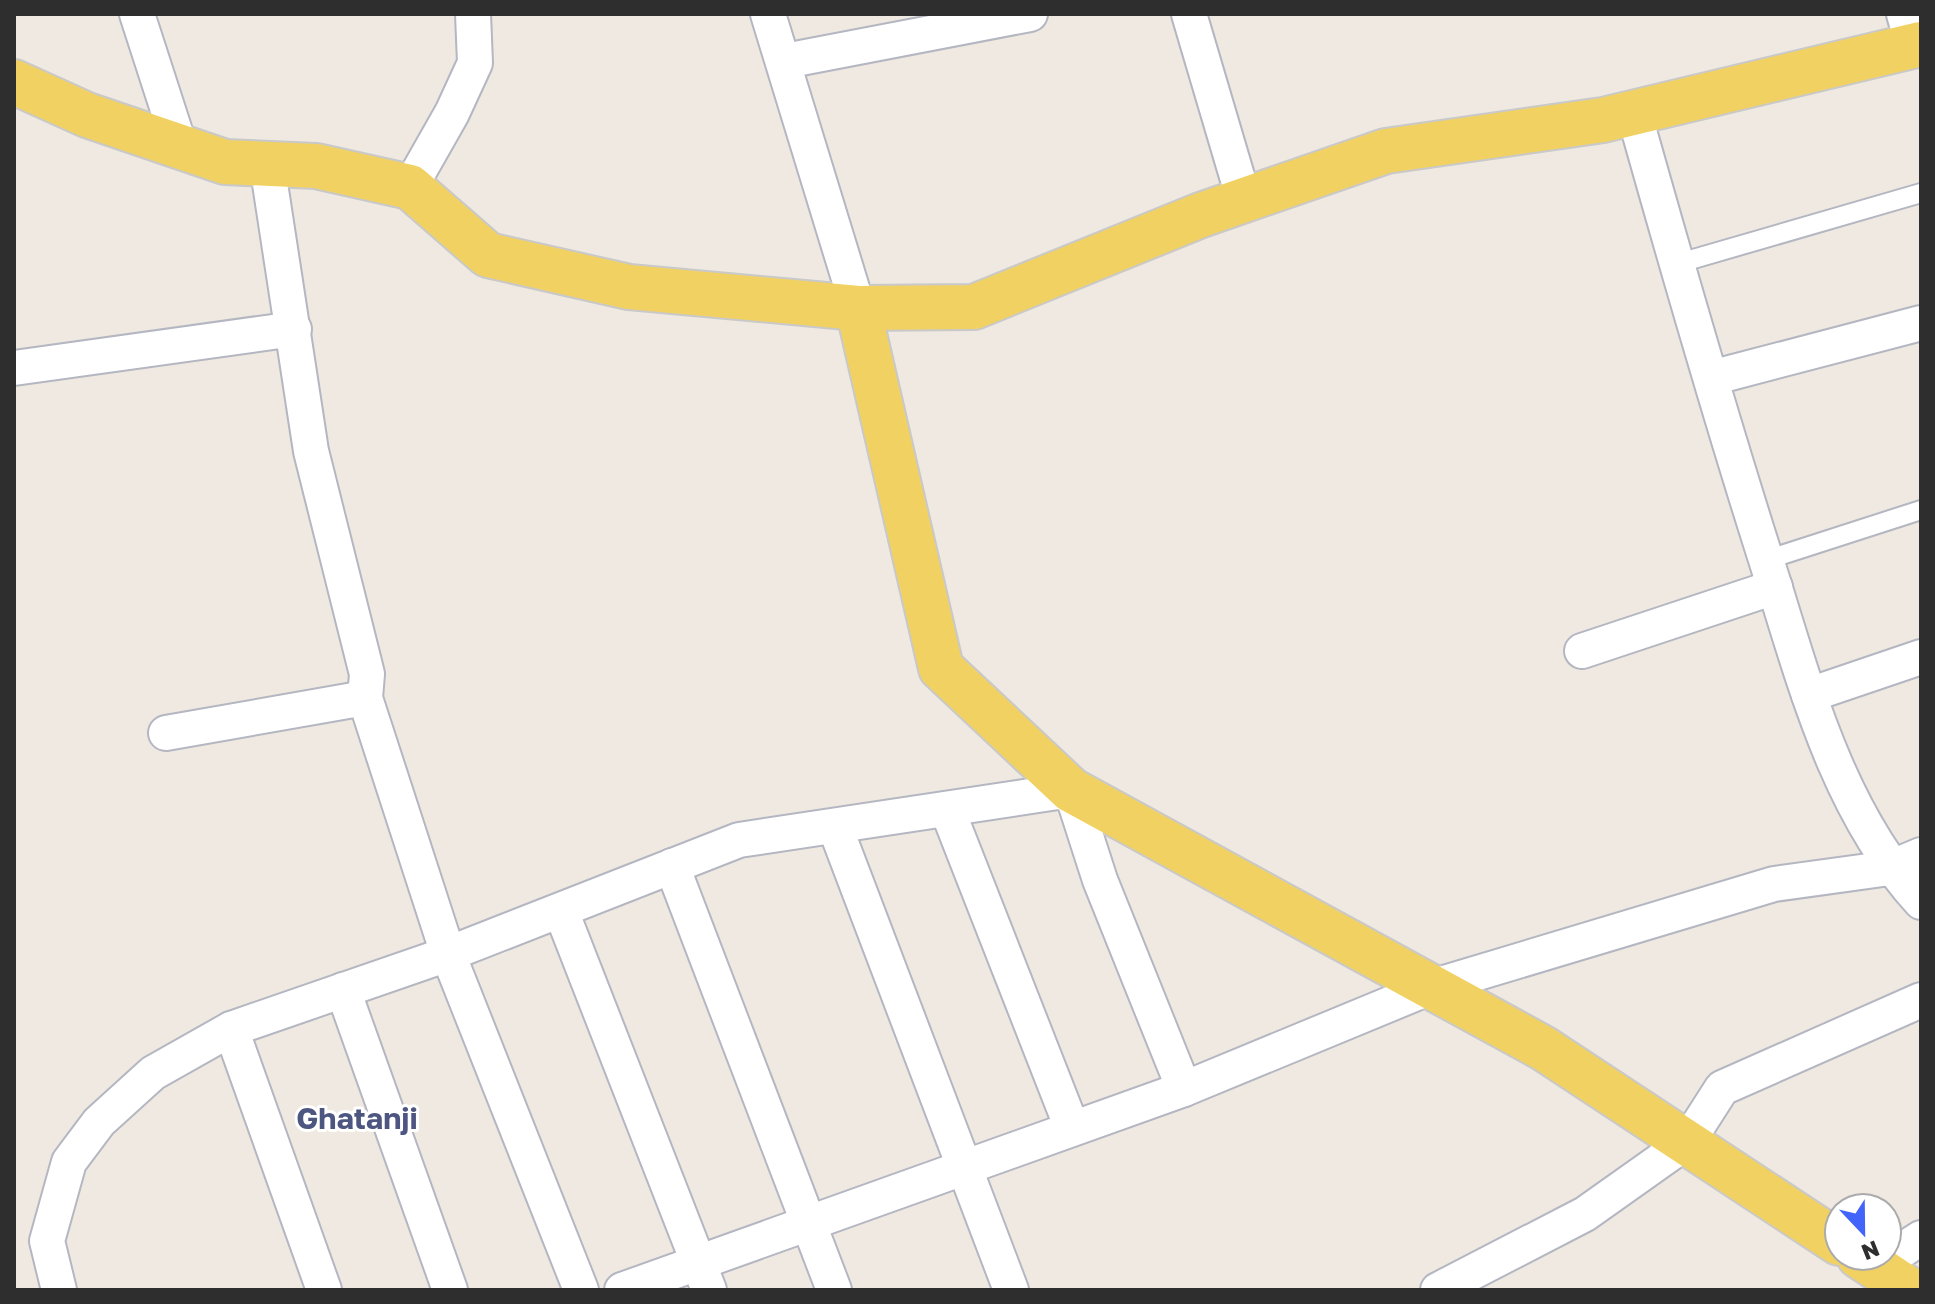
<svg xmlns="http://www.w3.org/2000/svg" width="1935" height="1304" viewBox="0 0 1935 1304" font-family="'Golos Text',sans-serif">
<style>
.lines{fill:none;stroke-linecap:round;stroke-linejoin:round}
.service-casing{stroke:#b4b7c1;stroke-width:22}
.minor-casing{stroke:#b4b7c1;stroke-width:38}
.primary-casing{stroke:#c9c9c9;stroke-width:48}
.service{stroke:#fff;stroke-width:18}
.minor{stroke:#fff;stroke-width:34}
.primary{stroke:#f2d163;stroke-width:44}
.labels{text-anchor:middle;stroke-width:6;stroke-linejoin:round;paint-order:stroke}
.district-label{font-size:30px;font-weight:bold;fill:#4d5680;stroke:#fff}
</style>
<rect width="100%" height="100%" fill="#efe9e1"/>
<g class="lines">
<defs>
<g id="service">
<polyline points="1676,264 1921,193"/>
<polyline points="1766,560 1921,510"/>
</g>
<g id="minor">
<polyline points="137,14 180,147"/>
<polyline points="768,14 858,308"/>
<polyline points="1189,14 1244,200"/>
<polyline points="1904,14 1913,46"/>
<polyline points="785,61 1030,14"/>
<path d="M1634,113C1675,259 1717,405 1763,550C1802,671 1833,806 1921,902"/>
<polyline points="267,164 311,451 367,674 365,698 448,954 581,1290"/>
<polyline points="410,187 452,113 475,63 473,14"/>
<polyline points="14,368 294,329"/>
<polyline points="1711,378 1921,323"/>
<polyline points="1582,651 1775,587"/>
<polyline points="1809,695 1921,657"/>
<polyline points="166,733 365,698"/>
<polyline points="947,809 1072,1128"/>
<polyline points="835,827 1011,1290"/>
<polyline points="672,866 834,1290"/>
<polyline points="561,911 709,1290"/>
<polyline points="343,990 450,1290"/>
<polyline points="231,1029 324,1290"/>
<polyline points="1876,1267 1921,1238"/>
<polyline points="59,1290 47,1241 69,1162 99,1122 153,1073 231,1029 448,954 739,840 1071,790 1100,880 1184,1089"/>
<polyline points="622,1290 1184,1089 1431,987 1774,884 1890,868 1921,855"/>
<polyline points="1438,1290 1585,1214 1688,1141 1722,1088 1921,1000"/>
</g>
<g id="primary">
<polyline points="14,82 87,115 225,162 316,166 410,187 488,255 629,287 858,308 974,307 1201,215 1386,151 1603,120 1921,44"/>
<polyline points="858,308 941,668 1071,790 1543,1048 1839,1243"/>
<polyline points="1859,1256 1910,1290"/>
</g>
</defs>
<use href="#service" class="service-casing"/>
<use href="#minor" class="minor-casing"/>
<use href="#primary" class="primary-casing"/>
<use href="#service" class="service"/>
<use href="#minor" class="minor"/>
<use href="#primary" class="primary"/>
</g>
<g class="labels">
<g class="district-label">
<text x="357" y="1129">Ghatanji</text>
</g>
</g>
<rect width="1935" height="1304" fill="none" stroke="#2e2e2e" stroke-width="32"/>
<g transform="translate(1863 1232) rotate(158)"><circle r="38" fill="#ffffff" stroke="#ababab" stroke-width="2"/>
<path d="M0-6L14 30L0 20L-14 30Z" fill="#4264fb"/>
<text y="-12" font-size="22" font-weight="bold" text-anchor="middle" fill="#2e2e2e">N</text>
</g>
</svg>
